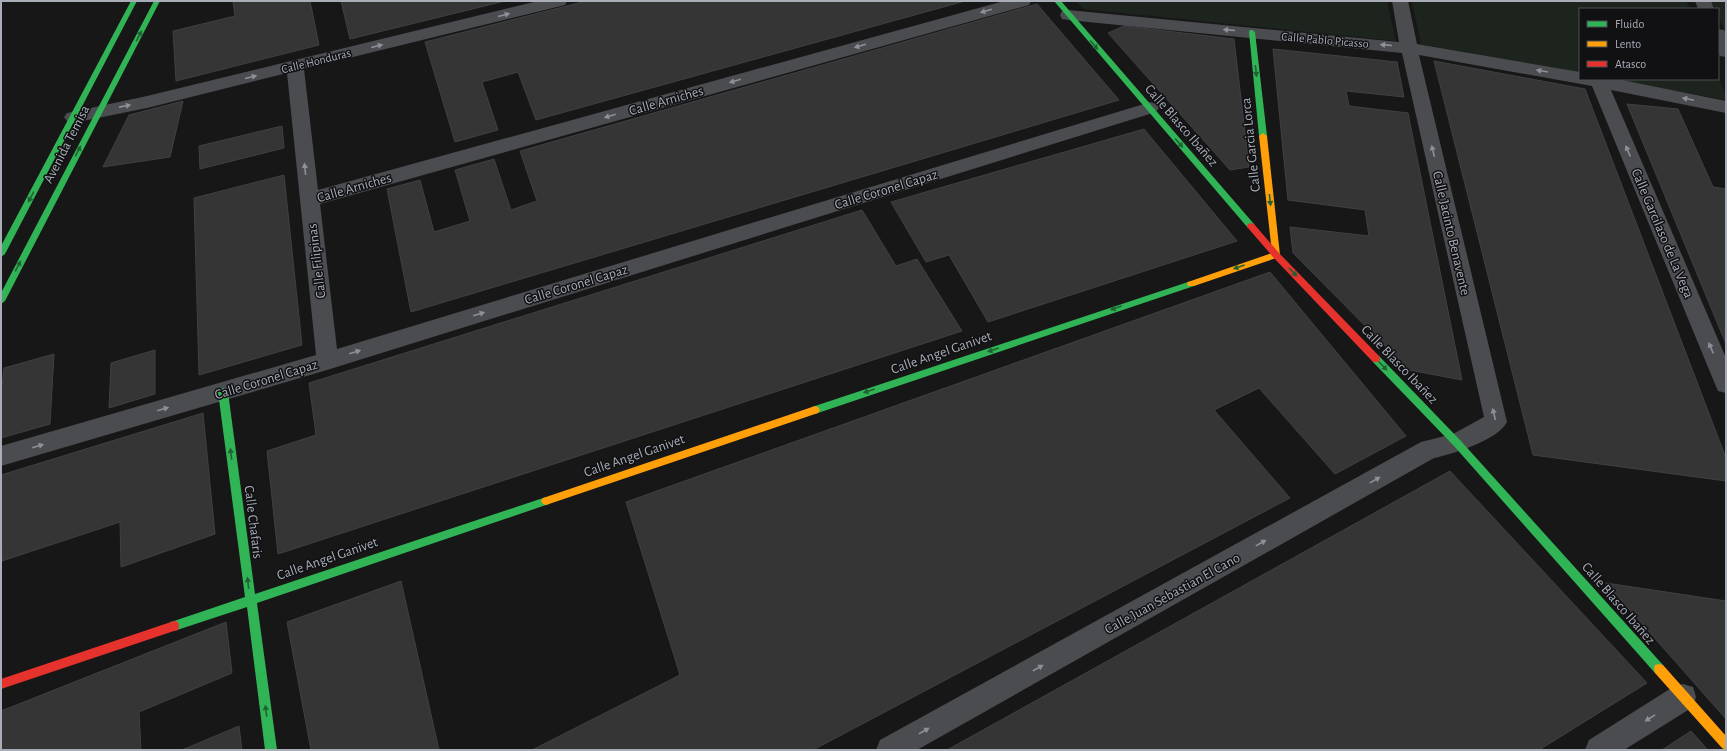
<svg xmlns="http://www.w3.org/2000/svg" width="1727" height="751" viewBox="0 0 1727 751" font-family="'Alegreya Sans',sans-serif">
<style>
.green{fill:#1d241e}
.building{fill:#353536;stroke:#3f4043}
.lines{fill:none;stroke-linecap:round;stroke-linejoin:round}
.street{fill:#4b4c50;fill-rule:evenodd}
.fast{fill:#30b455;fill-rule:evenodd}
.slow{fill:#ff9f0a;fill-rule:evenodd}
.jam{fill:#e5322d;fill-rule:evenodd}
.oneway{fill:#8c9099}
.oneway2{fill:#206234}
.labels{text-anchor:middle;stroke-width:3;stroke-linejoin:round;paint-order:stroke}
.far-street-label{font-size:12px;fill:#a8adb8;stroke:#111113}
.street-label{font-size:14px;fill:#a8adb8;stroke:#111113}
</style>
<rect width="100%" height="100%" fill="#171717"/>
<g class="green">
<polygon points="1076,1 1387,1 1396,41 1083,9"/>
<polygon points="1412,1 1686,1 1690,9 1580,9 1580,73 1421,44"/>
<polygon points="1711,1 1726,1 1726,34 1718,16 1718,9 1715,9"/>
<polygon points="1718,77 1726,96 1726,100 1611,79 1718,79"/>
</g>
<g class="building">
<polygon points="233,1 310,1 319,45 176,81 173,31 235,16"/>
<polygon points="341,1 505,1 350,39"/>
<polygon points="586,1 965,1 536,120 518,72 482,82 498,130 455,142 425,42"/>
<polygon points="1037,4 1119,100 411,312 387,189 420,180 434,232 470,221 455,170 494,159 511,210 537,201 520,151"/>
<polygon points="1124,26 1234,39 1249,167 1230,170 1108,33"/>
<polygon points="1273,49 1397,62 1404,97 1346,91 1349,106 1408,113 1462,380 1409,370 1293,253 1290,227 1369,236 1365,210 1288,200"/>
<polygon points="1434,61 1585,89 1726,458 1726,481 1533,455"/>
<polygon points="183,101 170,157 103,167 129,115"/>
<polygon points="1627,104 1678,109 1713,187 1726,189 1726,344"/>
<polygon points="282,126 284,148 200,169 199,146"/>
<polygon points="1144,129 1237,241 988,322 949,255 926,262 891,202"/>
<polygon points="284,175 302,345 199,375 194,198"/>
<polygon points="862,210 896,266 917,259 962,331 278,554 267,451 316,435 309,383"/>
<polygon points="1270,272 1406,436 1335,474 1259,388 1214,410 1290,498 813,750 532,750 680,675 626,502"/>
<polygon points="155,350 155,394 109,408 111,363"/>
<polygon points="54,354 50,424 1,438 1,394 4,368"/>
<polygon points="203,413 215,534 121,567 120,522 2,561 1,475"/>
<polygon points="1450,471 1647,683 1539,750 947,750"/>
<polygon points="401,581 439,750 311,750 287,622"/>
<polygon points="1606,583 1726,601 1726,719"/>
<polygon points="226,622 232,673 139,712 141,750 1,750 1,711"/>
<polygon points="239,726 242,750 182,750"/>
<polygon points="1691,731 1708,750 1662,750"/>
</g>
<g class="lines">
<g class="street">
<polygon points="538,1 567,1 565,5 304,69 318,190 1004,1 1031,1 1029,5 320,204 337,349 1144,104 1150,102 1156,104 1159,108 1156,112 327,370 1,466 1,446 316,355 287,73 147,108 73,123 67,121 64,117 67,113 147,96"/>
<path d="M1392,1H1408L1417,44L1580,72V79H1617L1726,101V113L1611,90L1726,358V393L1718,391L1715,384L1592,86L1419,55L1507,422C1498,440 1453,454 1434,458L917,750H876L880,740L1421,442L1453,434L1484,417L1402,53L1068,20L1062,19L1060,15L1062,11L1068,10L1399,42Z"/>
<polygon points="1695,1 1711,1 1714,9 1698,9"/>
<polygon points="1718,29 1724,30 1726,33 1726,57 1720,56 1718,53"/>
<polygon points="1683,684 1693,687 1696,697 1693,707 1624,750 1585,750 1589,740 1673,687"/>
</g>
<g class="fast">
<polygon points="131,1 137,1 5,254 1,257 1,246"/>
<polygon points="154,1 160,1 5,301 1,304 1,293"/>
<polygon points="1054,1 1061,1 1254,224 1255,226 1254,228 1248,228"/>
<polygon points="1250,30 1252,30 1255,32 1267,136 1263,139 1259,136 1249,32"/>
<polygon points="1191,281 1194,282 1195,284 1194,286 815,414 812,413 810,410 812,407 815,406"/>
<polygon points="1376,355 1379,356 1460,440 1663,665 1664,669 1663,673 1659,674 1655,673 1454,446 1373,362 1372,359 1373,356"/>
<polygon points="223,388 226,389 228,392 255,594 546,497 549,498 551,501 549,504 546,505 257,603 277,750 265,750 247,607 174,631 170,630 169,626 170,622 174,621 245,597 218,392 220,389"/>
</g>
<g class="slow">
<polygon points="1263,133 1267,136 1280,255 1279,257 1194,286 1188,286 1187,284 1188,282 1272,253 1259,136"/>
<polygon points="815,406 818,407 820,410 818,413 546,505 543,504 541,501 543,498 546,497"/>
<polygon points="1659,664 1663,665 1726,736 1726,750 1722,748 1655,673 1654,669 1655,665"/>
</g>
<g class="jam">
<polygon points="1251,223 1254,224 1279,253 1379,356 1380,359 1379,362 1373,362 1273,257 1248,228 1247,226 1248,224"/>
<polygon points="174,621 178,622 179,626 178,630 174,631 1,689 1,679"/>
</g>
</g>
<defs><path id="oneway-solid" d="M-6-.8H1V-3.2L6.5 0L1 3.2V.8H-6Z"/></defs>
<g class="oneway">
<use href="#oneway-solid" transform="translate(986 11) rotate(164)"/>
<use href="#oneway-solid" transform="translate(504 15) rotate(-14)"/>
<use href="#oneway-solid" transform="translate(1229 30) rotate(-175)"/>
<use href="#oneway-solid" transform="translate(1386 45) rotate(-175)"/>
<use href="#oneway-solid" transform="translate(377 46) rotate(-14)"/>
<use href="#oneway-solid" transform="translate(860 46) rotate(164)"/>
<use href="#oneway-solid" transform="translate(1542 71) rotate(-170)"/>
<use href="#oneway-solid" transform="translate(251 77) rotate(-14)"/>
<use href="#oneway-solid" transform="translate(735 81) rotate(164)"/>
<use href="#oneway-solid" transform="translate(1688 99) rotate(-168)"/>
<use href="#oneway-solid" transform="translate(125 106) rotate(-11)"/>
<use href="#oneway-solid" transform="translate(610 116) rotate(164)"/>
<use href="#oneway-solid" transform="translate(1433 151) rotate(-103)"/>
<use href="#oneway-solid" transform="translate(1628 151) rotate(-113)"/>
<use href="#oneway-solid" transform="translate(305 169) rotate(-96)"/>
<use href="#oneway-solid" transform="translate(479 314) rotate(-17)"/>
<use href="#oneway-solid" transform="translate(1711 348) rotate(-113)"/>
<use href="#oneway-solid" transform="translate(355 352) rotate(-17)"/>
<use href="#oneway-solid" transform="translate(163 409) rotate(-16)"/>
<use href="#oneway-solid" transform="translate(1494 414) rotate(-103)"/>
<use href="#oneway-solid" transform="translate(38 446) rotate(-16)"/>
<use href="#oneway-solid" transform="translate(1375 480) rotate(-29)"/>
<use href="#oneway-solid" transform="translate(1261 543) rotate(-29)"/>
<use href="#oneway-solid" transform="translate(1038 668) rotate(-29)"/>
<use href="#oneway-solid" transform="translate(1650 718) rotate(148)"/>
<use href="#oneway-solid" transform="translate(924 731) rotate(-29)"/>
</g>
<g class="oneway2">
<use href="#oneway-solid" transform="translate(139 36) rotate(-62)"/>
<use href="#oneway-solid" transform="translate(1094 45) rotate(49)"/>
<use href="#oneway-solid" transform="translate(1256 71) rotate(84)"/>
<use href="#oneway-solid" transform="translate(1179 143) rotate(49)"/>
<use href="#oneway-solid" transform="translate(78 151) rotate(-63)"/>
<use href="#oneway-solid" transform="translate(31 197) rotate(118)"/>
<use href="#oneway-solid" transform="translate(1270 200) rotate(84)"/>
<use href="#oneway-solid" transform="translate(18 266) rotate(-63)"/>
<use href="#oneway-solid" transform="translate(1239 267) rotate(161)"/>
<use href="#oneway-solid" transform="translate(1293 272) rotate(46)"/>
<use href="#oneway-solid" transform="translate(1116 308) rotate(161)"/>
<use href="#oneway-solid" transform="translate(993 350) rotate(161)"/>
<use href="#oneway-solid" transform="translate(1383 366) rotate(46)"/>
<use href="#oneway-solid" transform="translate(869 391) rotate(161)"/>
<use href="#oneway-solid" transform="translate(231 454) rotate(-97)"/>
<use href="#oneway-solid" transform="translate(248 583) rotate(-97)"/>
<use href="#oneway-solid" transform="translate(266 711) rotate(-98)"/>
</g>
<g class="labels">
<g class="far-street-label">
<text transform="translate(1325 40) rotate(5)" y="4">Calle Pablo Picasso</text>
<text transform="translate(316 61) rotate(-14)" y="4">Calle Honduras</text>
</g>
<g class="street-label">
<text transform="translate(666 100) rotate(-16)" y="5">Calle Arniches</text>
<text transform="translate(1182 125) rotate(49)" y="5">Calle Blasco Ibañez</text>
<text transform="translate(66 144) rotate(-63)" y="5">Avenida Temisa</text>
<text transform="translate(1250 145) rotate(-96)" y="5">Calle Garcia Lorca</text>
<text transform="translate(354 187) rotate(-16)" y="5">Calle Arniches</text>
<text transform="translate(886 189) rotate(-17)" y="5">Calle Coronel Capaz</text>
<text transform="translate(1452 233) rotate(77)" y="5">Calle Jacinto Benavente</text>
<text transform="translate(1663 233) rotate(67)" y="5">Calle Garcilaso de La Vega</text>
<text transform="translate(316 261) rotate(-97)" y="5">Calle Filipinas</text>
<text transform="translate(576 284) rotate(-17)" y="5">Calle Coronel Capaz</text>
<text transform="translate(941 352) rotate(-19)" y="5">Calle Angel Ganivet</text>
<text transform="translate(1400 364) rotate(46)" y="5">Calle Blasco Ibañez</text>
<text transform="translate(266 379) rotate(-17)" y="5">Calle Coronel Capaz</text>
<text transform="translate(634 455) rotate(-19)" y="5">Calle Angel Ganivet</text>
<text transform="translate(254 522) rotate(83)" y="5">Calle Chafaris</text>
<text transform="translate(327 558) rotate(-19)" y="5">Calle Angel Ganivet</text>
<text transform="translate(1172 593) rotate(-29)" y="5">Calle Juan Sebastian El Cano</text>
<text transform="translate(1619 603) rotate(49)" y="5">Calle Blasco Ibañez</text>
</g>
</g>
<rect width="1727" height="751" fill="none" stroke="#a8adb8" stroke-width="4"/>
<rect x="1579" y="8" width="140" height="72" fill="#111113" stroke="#4d4f55"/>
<rect x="1587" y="21" width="20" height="6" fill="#30b455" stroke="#4d4f55"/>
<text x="1615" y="28" font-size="12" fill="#a8adb8">Fluido</text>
<rect x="1587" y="41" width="20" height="6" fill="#ff9f0a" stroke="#4d4f55"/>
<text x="1615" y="48" font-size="12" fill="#a8adb8">Lento</text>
<rect x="1587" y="61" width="20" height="6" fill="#e5322d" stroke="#4d4f55"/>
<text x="1615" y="68" font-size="12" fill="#a8adb8">Atasco</text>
</svg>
